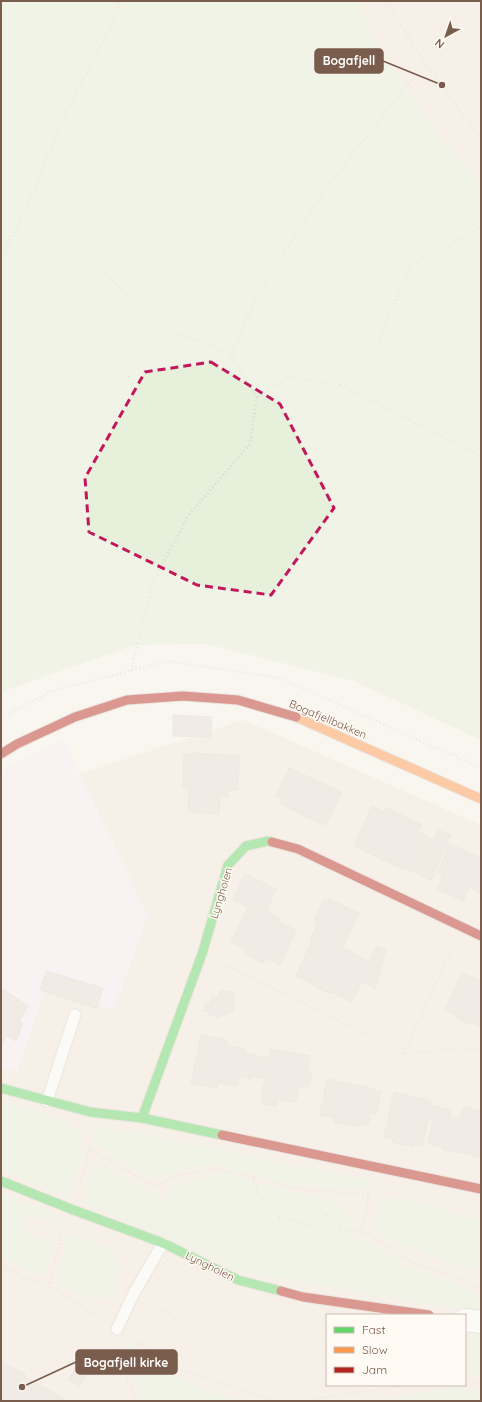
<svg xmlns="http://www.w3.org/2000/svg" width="482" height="1402" viewBox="0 0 482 1402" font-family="Quicksand,sans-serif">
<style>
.residential{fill:#f2e8de;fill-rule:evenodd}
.education{fill:#f6eef6}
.green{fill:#e7f0db}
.building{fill:#e6ded7;stroke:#e2d8d2}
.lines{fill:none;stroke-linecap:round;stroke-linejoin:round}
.lane-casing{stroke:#d7d1cb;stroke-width:13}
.street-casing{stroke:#d7d1cb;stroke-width:24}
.fast-casing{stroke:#d9d2cb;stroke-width:11}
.slow-casing{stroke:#d9d2cb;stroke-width:11}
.jam-casing{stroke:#d9d2cb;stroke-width:11}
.path{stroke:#dcd5d0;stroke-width:2.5;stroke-dasharray:1 3;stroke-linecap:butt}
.lane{stroke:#fefefd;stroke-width:11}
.street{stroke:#fefefd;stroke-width:22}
.fast{stroke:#63d668;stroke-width:9}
.slow{stroke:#ff974d;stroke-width:9}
.jam{stroke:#b3261e;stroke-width:9}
.marked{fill:none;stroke:#c2185b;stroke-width:3;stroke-dasharray:8 5;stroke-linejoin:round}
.labels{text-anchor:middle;stroke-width:3;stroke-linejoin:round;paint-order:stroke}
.street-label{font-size:11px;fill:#7a5c4d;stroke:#fffaf3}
.leader{fill:none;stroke:#7a5c4d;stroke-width:1.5}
.callout-dot{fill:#7a5c4d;stroke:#fffaf3;stroke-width:1.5}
.callout{fill:#7a5c4d;stroke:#7a5c4d;stroke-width:1.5}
.callout-label{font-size:12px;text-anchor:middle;font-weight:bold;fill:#fff}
</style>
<rect width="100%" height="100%" fill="#f9f5f0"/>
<g class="residential">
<polygon points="362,1 481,1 481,186 419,109 388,61 367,28"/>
<path d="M243,720L481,825V1401H1V790L23,793ZM327,1315H465V1385H327Z"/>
</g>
<polygon class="education" points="63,740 148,915 114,1010 45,990 17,1072 1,1068 1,772 22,759"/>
<g class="green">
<polygon points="1,1 362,1 367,28 388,61 419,109 481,186 481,740 354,681 207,644 135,645 9,689 1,694"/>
<polygon points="6,1104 26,1107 61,1120 80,1134 83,1153 68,1198 1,1169 1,1105"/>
<path d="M97,1126C188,1141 277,1164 368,1179L367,1189L292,1186L227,1168L209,1165L185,1169L151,1180L94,1144V1133Z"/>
<polygon points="96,1164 159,1195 165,1206 169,1188 210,1174 229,1173 259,1184 331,1200 352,1215 349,1243 364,1239 406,1265 481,1295 481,1313 243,1272 83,1202 83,1188"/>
<polygon points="1,1192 61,1217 58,1225 30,1213 20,1231 54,1243 46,1277 1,1258"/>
<polygon points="395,1197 481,1220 481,1262 471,1270 387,1239 375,1229 381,1202"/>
<path d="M67,1232L113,1250L121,1267L112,1289L117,1293C114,1295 110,1298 107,1299C93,1303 68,1289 57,1283Z"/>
<polygon points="465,1332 481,1334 481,1377 472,1374 465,1375"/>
<polygon points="133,1345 180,1378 211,1392 240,1401 143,1401 123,1353 126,1346"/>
<polygon points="457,1387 481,1393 479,1401 370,1401"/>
</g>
<g class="building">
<polygon points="173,715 212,717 211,737 173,736"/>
<polygon points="193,753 239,756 238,790 228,790 228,797 220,797 219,814 188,812 189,788 183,788 184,754 193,755"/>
<polygon points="289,768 342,792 326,825 308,818 280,803 282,799 276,796"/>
<polygon points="372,806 384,812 386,808 422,825 418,832 432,839 416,873 402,867 401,868 354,846"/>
<polygon points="438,830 451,835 431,880 418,874"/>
<polygon points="450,844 481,858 481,893 469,887 463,901 437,889 443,875 437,873"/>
<polygon points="245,874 276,889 266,911 279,918 277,921 296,930 280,965 265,958 263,963 244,953 246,949 231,942 248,907 233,900"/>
<polygon points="324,899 328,901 329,899 359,913 343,947 369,962 376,946 386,950 375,988 362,981 352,1002 331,992 329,993 318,988 316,986 296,976 312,941 310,940 318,923 314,921"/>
<polygon points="46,971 103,988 97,1008 40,990"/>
<polygon points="462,973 478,980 478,981 481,983 481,1027 471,1022 470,1024 456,1018 457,1016 445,1010"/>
<polygon points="1,988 28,1006 19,1021 23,1023 16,1041 6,1036 1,1048"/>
<polygon points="220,990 235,993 233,1011 218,1017 208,1015 209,1012 203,1011 206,1003 210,1004 212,996 218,997"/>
<polygon points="201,1035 227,1040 226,1045 245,1049 244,1053 256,1055 251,1079 239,1076 237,1086 218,1082 217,1088 191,1083"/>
<polygon points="270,1049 310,1056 307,1072 312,1073 309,1086 304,1086 304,1088 299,1087 296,1102 278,1099 277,1106 262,1104 263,1096 261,1095 265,1079 252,1076 256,1056 269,1058"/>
<polygon points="327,1079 375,1089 375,1091 381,1092 376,1114 370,1113 368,1125 360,1123 359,1127 334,1122 335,1118 320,1115"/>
<polygon points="394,1092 431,1101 430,1105 451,1110 443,1147 428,1143 433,1120 428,1119 422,1146 414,1144 413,1147 392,1142 393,1139 384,1137"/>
<polygon points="463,1107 481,1111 481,1157 442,1149 449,1117 460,1119"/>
<polygon points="1,1362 25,1374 24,1377 60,1396 66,1401 1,1401"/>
<polygon points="75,1368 87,1374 80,1386 69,1380"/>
</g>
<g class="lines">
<defs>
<g id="lane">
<polyline points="47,1101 75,1015"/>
<polyline points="117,1329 134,1293 163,1243"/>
</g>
<polyline id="street" points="465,1320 481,1322"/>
<g id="fast">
<polyline points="1,1088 90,1112 142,1118 222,1135"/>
<polyline points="142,1118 202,954 228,865 246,846 268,841 272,842"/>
<polyline points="1,1181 71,1209 163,1243 238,1280 281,1291"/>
</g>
<polyline id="slow" points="296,717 481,799"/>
<g id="jam">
<polyline points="1,754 17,744 75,717 127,700 183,696 238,700 296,717"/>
<polyline points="272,842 298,849 481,936"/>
<polyline points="222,1135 481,1189"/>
<polyline points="281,1291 303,1297 429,1315"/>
</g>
</defs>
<use href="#lane" class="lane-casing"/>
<use href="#street" class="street-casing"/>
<use href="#fast" class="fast-casing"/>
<use href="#slow" class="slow-casing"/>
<use href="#jam" class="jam-casing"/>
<g class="path">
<polyline points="385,1 426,64 481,139"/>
<polyline points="1,257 4,255 28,204 67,111 116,16 121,1"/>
<polyline points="97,263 157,329 199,340 231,356"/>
<polyline points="340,385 481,456"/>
<polyline points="257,397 290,377 340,385 377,345 410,266 481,227"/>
<polyline points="131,671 153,581 189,515 250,444 257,397 231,356 255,298 325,189 395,100 426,64"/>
<polyline points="1,718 52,691 169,661 280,678 481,768"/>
<polyline points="225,965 359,1030 385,1047 403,1054 460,1048 481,1049"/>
<polyline points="404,1053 451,950"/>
<polyline points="90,1149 151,1184 158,1185 178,1175 215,1169 253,1177 291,1188 369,1195"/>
<polyline points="253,1178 258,1193 278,1217 315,1226 327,1213 341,1230 350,1232 362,1231"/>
<polyline points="79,1186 90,1149 88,1143 88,1137"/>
<polyline points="369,1194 362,1231 412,1262 481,1288"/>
<polyline points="1,1268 57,1290 100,1318"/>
<polyline points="49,1287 62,1233"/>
<polyline points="150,1303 185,1323"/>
<polyline points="134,1340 186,1372 272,1401"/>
<polyline points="118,1347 119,1360 137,1401"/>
<polyline points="465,1381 481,1384"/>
<polyline points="301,1401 404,1385"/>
</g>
<use href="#lane" class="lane"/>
<use href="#street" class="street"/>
<use href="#fast" class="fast"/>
<use href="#slow" class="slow"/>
<use href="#jam" class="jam"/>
</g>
<path d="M0 0H482V1402H0ZM211,362L280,404L334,508L271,595L197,585L89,532L85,478L145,372Z" fill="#f9f5f0" fill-opacity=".55" fill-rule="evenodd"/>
<path class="marked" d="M211,362L280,404L334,508L271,595L197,585L89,532L85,478L145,372Z"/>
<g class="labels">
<g class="street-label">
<text transform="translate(328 719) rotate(23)" y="4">Bogafjellbakken</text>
<text transform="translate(221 893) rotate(-73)" y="4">Lyngholen</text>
<text transform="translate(210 1266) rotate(26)" y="4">Lyngholen</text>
</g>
</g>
<path class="leader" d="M442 85L383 61M22 1387L76 1362"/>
<g class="callout-dot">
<circle cx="442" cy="85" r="4"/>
<circle cx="22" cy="1387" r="4"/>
</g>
<g class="callout">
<rect x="315" y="49" width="68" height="24" rx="4"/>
<rect x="76" y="1350" width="101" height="24" rx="4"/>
</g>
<g class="callout-label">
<text x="349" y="65">Bogafjell</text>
<text x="126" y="1367">Bogafjell kirke</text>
</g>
<rect width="482" height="1402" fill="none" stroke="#7a5c4d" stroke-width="4"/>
<rect x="326" y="1314" width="140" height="72" fill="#fffaf3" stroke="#cabbb1"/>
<rect x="334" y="1327" width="20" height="6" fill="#63d668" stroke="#cabbb1"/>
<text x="362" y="1334" font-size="12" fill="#7a5c4d">Fast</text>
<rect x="334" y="1347" width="20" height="6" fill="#ff974d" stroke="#cabbb1"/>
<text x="362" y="1354" font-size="12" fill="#7a5c4d">Slow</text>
<rect x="334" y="1367" width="20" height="6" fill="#b3261e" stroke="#cabbb1"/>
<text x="362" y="1374" font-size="12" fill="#7a5c4d">Jam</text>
<g transform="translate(446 36) rotate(220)" stroke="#fffaf3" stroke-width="3" paint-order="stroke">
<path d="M0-3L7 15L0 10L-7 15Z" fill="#7a5c4d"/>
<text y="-6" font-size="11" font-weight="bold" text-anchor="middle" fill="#7a5c4d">N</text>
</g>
</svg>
